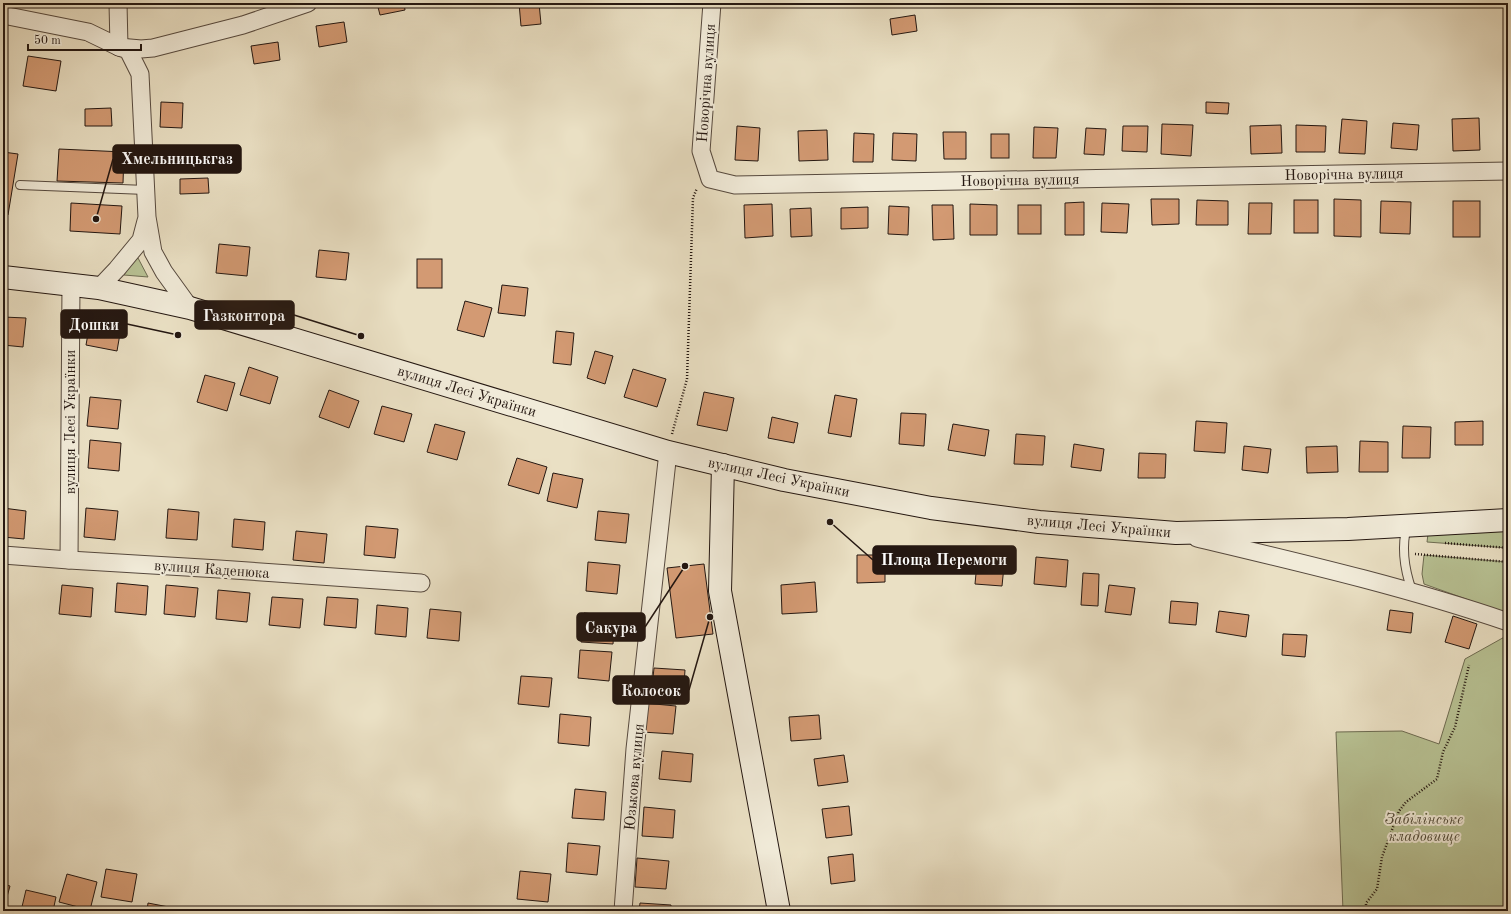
<svg xmlns="http://www.w3.org/2000/svg" width="1511" height="914" viewBox="0 0 1511 914" font-family="'Old Standard TT',serif">
<style>
.green{fill:#b8c294;stroke:#6e6c52}
.building{fill:#d39a73;stroke:#241711}
.lines{fill:none;stroke-linecap:round;stroke-linejoin:round}
.service-casing{stroke:#56493e;stroke-width:10}
.minor-casing{stroke:#56493e;stroke-width:19}
.secondary-casing{stroke:#241711;stroke-width:24}
.path{stroke:#241711;stroke-width:2.5;stroke-dasharray:1 2;stroke-linecap:butt}
.service{stroke:#f1ebd9;stroke-width:8}
.minor{stroke:#f1ebd9;stroke-width:17}
.secondary{stroke:#f1ebd9;stroke-width:22}
.labels{text-anchor:middle;stroke-width:4;stroke-linejoin:round;paint-order:stroke}
.street-label{font-size:15px;fill:#241711;stroke:#f1ebd9}
.park-label{font-size:15px;font-style:italic;fill:#504a38;stroke:#f1ebd9}
.leader{fill:none;stroke:#241711;stroke-width:1.5}
.callout-dot{fill:#241711;stroke:#f1ebd9;stroke-width:1.5}
.callout{fill:#241711;stroke:#241711;stroke-width:1.5}
.callout-label{font-size:16px;text-anchor:middle;font-weight:bold;fill:#fff}
</style>
<rect width="100%" height="100%" fill="#eae0c4"/>
<filter id="stains"><feTurbulence type="fractalNoise" baseFrequency=".005" numOctaves="4"/><feColorMatrix values="0 0 0 0 .2 0 0 0 0 .09 0 0 0 0 .02 0 0 0 .5 -.17"/></filter>
<radialGradient id="worn" r=".72"><stop offset=".6" stop-color="#630" stop-opacity="0"/><stop offset="1" stop-color="#630" stop-opacity=".3"/></radialGradient>
<g class="green">
<polygon points="138,258 148,277 124,275 134,260"/>
<polygon points="1508,526 1508,548 1427,542 1428,534"/>
<polygon points="1424,555 1508,562 1508,614 1424,584 1422,574"/>
<polygon points="1508,635 1508,911 1343,911 1336,732 1402,731 1439,744 1465,659"/>
</g>
<g class="building">
<polygon points="377,3 404,3 405,10 380,15"/>
<polygon points="519,3 539,3 541,24 521,26"/>
<polygon points="915,15 917,31 892,35 890,19"/>
<polygon points="344,22 347,42 319,47 316,26"/>
<polygon points="278,42 280,60 254,64 251,46"/>
<polygon points="28,56 61,61 56,91 23,86"/>
<polygon points="161,102 183,103 182,128 160,127"/>
<polygon points="1206,102 1229,103 1228,114 1206,113"/>
<polygon points="111,108 112,126 85,126 85,109"/>
<polygon points="1479,118 1480,150 1453,151 1452,119"/>
<polygon points="1342,119 1367,121 1365,154 1339,153"/>
<polygon points="1393,123 1419,125 1417,150 1391,148"/>
<polygon points="1162,124 1193,125 1191,156 1161,154"/>
<polygon points="1281,125 1282,153 1251,154 1250,126"/>
<polygon points="1296,125 1326,126 1325,152 1296,152"/>
<polygon points="737,126 760,128 758,161 735,160"/>
<polygon points="1123,126 1148,126 1147,152 1122,151"/>
<polygon points="1034,127 1058,128 1056,158 1033,158"/>
<polygon points="1086,128 1106,129 1104,155 1084,154"/>
<polygon points="827,130 828,160 799,161 798,131"/>
<polygon points="943,132 966,132 966,159 944,159"/>
<polygon points="854,133 874,134 873,162 853,162"/>
<polygon points="893,133 917,134 916,161 892,160"/>
<rect x="991" y="134" width="18" height="24"/>
<polygon points="59,149 124,152 123,183 57,181"/>
<polygon points="3,152 18,154 8,215 3,214"/>
<polygon points="208,178 209,193 180,194 180,179"/>
<polygon points="1151,199 1179,199 1179,224 1152,225"/>
<polygon points="1334,199 1361,200 1361,237 1334,236"/>
<polygon points="1197,200 1228,201 1228,225 1196,225"/>
<rect x="1294" y="200" width="24" height="33"/>
<polygon points="1381,201 1411,202 1410,234 1380,233"/>
<rect x="1453" y="201" width="27" height="36"/>
<polygon points="1084,202 1084,235 1065,235 1065,203"/>
<polygon points="71,203 122,206 120,234 70,231"/>
<polygon points="1102,203 1129,204 1127,233 1101,232"/>
<polygon points="1249,203 1272,203 1271,234 1248,234"/>
<polygon points="772,204 773,236 745,238 744,205"/>
<polygon points="970,204 997,205 997,235 970,235"/>
<polygon points="932,205 953,205 954,239 933,240"/>
<rect x="1018" y="205" width="23" height="29"/>
<polygon points="889,206 909,207 908,235 888,234"/>
<polygon points="868,207 868,228 841,229 841,208"/>
<polygon points="811,208 812,236 791,237 790,209"/>
<polygon points="219,244 250,247 247,276 216,273"/>
<polygon points="319,250 349,253 346,280 316,277"/>
<rect x="417" y="259" width="25" height="29"/>
<polygon points="502,285 528,288 525,316 498,313"/>
<polygon points="465,301 492,308 484,337 457,330"/>
<polygon points="3,317 26,318 23,347 3,345"/>
<polygon points="91,317 122,322 117,351 86,345"/>
<polygon points="556,331 574,333 571,365 553,363"/>
<polygon points="595,351 613,356 605,384 587,378"/>
<polygon points="249,367 278,377 270,404 240,395"/>
<polygon points="633,369 666,379 657,407 624,397"/>
<polygon points="205,375 235,383 227,411 197,402"/>
<polygon points="329,390 359,401 349,428 319,417"/>
<polygon points="704,392 734,398 727,431 697,425"/>
<polygon points="835,395 857,399 851,437 828,433"/>
<polygon points="90,397 121,400 118,429 87,426"/>
<polygon points="382,406 412,414 404,442 374,434"/>
<polygon points="901,413 926,414 924,446 899,444"/>
<polygon points="772,417 798,423 794,443 768,438"/>
<polygon points="1196,421 1227,423 1225,453 1194,451"/>
<polygon points="1483,421 1483,445 1455,445 1455,422"/>
<polygon points="435,424 465,432 457,460 427,452"/>
<polygon points="953,424 989,430 985,456 948,450"/>
<polygon points="1403,426 1431,427 1430,458 1402,458"/>
<polygon points="1016,434 1045,436 1043,465 1014,464"/>
<polygon points="90,440 121,443 119,471 88,468"/>
<polygon points="1360,441 1388,442 1388,472 1359,472"/>
<polygon points="1074,444 1104,449 1101,471 1071,467"/>
<polygon points="1244,446 1271,449 1268,473 1242,470"/>
<polygon points="1337,446 1338,472 1307,473 1306,447"/>
<polygon points="1139,453 1166,454 1165,478 1138,478"/>
<polygon points="517,458 547,467 539,494 508,485"/>
<polygon points="553,473 583,479 577,508 547,501"/>
<polygon points="3,508 26,511 24,539 3,537"/>
<polygon points="86,508 118,511 115,540 84,537"/>
<polygon points="168,509 199,512 197,540 166,538"/>
<polygon points="598,511 629,514 626,543 595,540"/>
<polygon points="234,519 265,522 263,550 232,547"/>
<polygon points="366,526 398,529 395,558 364,555"/>
<polygon points="296,531 327,534 324,563 293,560"/>
<polygon points="857,555 885,555 885,582 857,583"/>
<polygon points="1036,557 1068,560 1066,587 1034,584"/>
<polygon points="588,562 620,565 617,594 586,591"/>
<polygon points="977,563 1004,566 1002,586 975,584"/>
<polygon points="704,564 713,634 676,638 667,568"/>
<polygon points="1083,573 1099,574 1098,606 1081,605"/>
<polygon points="815,582 817,612 782,614 781,585"/>
<polygon points="117,583 148,586 146,615 115,612"/>
<polygon points="62,585 93,588 91,617 59,614"/>
<polygon points="166,585 198,588 195,617 164,614"/>
<polygon points="1109,585 1135,588 1131,615 1105,612"/>
<polygon points="218,590 250,593 247,622 216,619"/>
<polygon points="272,597 303,599 300,628 269,625"/>
<polygon points="327,597 358,599 356,628 324,625"/>
<polygon points="1171,601 1198,603 1196,625 1169,623"/>
<polygon points="377,605 408,608 406,637 375,634"/>
<polygon points="430,609 461,612 459,641 427,638"/>
<polygon points="1390,610 1413,613 1411,633 1387,630"/>
<polygon points="1219,611 1249,615 1246,637 1216,632"/>
<polygon points="584,613 615,616 613,644 581,642"/>
<polygon points="1453,616 1477,624 1469,649 1445,642"/>
<polygon points="1283,634 1307,635 1305,657 1282,655"/>
<polygon points="580,650 612,652 609,681 578,678"/>
<polygon points="654,668 685,670 683,699 651,696"/>
<polygon points="521,676 552,678 549,707 518,704"/>
<polygon points="644,703 676,706 673,734 642,732"/>
<polygon points="560,714 591,717 589,746 558,743"/>
<polygon points="819,715 821,739 791,741 789,717"/>
<polygon points="662,751 693,754 691,782 659,779"/>
<polygon points="844,755 848,782 818,786 814,759"/>
<polygon points="575,789 606,792 604,820 572,818"/>
<polygon points="849,806 852,835 826,838 822,809"/>
<polygon points="644,807 675,810 673,838 642,836"/>
<polygon points="568,843 600,846 597,875 566,872"/>
<polygon points="853,854 855,881 831,884 828,857"/>
<polygon points="637,858 669,861 666,889 635,887"/>
<polygon points="106,869 137,874 132,902 101,897"/>
<polygon points="520,871 551,874 548,902 517,899"/>
<polygon points="67,874 97,882 90,910 59,902"/>
<polygon points="3,884 10,886 3,911"/>
<polygon points="26,890 56,897 53,911 21,911"/>
<polygon points="148,903 179,909 178,911 147,911"/>
<polygon points="640,903 671,905 671,911 639,911"/>
<polygon points="869,907 869,911 834,911 834,908"/>
<polygon points="565,909 588,911 564,911"/>
</g>
<g class="lines">
<defs>
<g id="service">
<polyline points="20,185 146,190"/>
<path d="M1407,526C1401,547 1405,571 1412,591"/>
</g>
<g id="minor">
<polyline points="118,3 119,47"/>
<polyline points="712,3 701,151 710,179 735,185 1508,171"/>
<polyline points="3,15 88,32 119,47 141,49 153,48 243,25 308,3"/>
<polyline points="119,47 128,50 140,74 147,217 153,252 164,272 190,308"/>
<polyline points="99,288 117,269 141,240 146,221"/>
<path d="M1197,538C1302,563 1406,587 1508,622"/>
<polyline points="3,555 69,560 219,569 421,583"/>
<polyline points="69,560 71,285"/>
<polyline points="623,911 635,749 668,452"/>
</g>
<g id="secondary">
<polyline points="3,277 99,288 190,308 668,452 784,480 931,508 1039,522 1176,533 1348,529 1508,520"/>
<polyline points="723,465 720,591 779,911"/>
</g>
</defs>
<use href="#service" class="service-casing"/>
<use href="#minor" class="minor-casing"/>
<use href="#secondary" class="secondary-casing"/>
<g class="path">
<polyline points="672,434 687,379 693,198 697,188"/>
<polyline points="1445,543 1508,548"/>
<polyline points="1415,554 1508,562"/>
<polyline points="1366,911 1366,903 1377,889 1382,857 1399,811 1406,802 1437,779 1443,752 1455,727 1469,665"/>
</g>
<use href="#service" class="service"/>
<use href="#minor" class="minor"/>
<use href="#secondary" class="secondary"/>
</g>
<g class="labels">
<g class="street-label">
<text transform="translate(706 83) rotate(-86)" y="5">Новорічна вулиця</text>
<text transform="translate(1344 174) rotate(-1)" y="5">Новорічна вулиця</text>
<text transform="translate(1020 180) rotate(-1)" y="5">Новорічна вулиця</text>
<text transform="translate(467 391) rotate(17)" y="5">вулиця Лесі Українки</text>
<text transform="translate(70 422) rotate(-90)" y="5">вулиця Лесі Українки</text>
<text transform="translate(779 477) rotate(12)" y="5">вулиця Лесі Українки</text>
<text transform="translate(1099 526) rotate(5)" y="5">вулиця Лесі Українки</text>
<text transform="translate(212 569) rotate(4)" y="5">вулиця Каденюка</text>
<text transform="translate(634 777) rotate(-85)" y="5">Юзькова вулиця</text>
</g>
<g class="park-label">
<text x="1424" y="824">Забілінське<tspan x="1424" dy="17">кладовище</tspan></text>
</g>
</g>
<path class="leader" d="M96 219L113 159M361 336L294 315M178 335L127 324M830 522L873 560M685 566L645 627M710 617L689 690"/>
<g class="callout-dot">
<circle cx="96" cy="219" r="4"/>
<circle cx="361" cy="336" r="4"/>
<circle cx="178" cy="335" r="4"/>
<circle cx="830" cy="522" r="4"/>
<circle cx="685" cy="566" r="4"/>
<circle cx="710" cy="617" r="4"/>
</g>
<g class="callout">
<rect x="113" y="145" width="128" height="28" rx="4"/>
<rect x="195" y="301" width="99" height="28" rx="4"/>
<rect x="61" y="310" width="66" height="28" rx="4"/>
<rect x="873" y="546" width="143" height="28" rx="4"/>
<rect x="577" y="613" width="68" height="28" rx="4"/>
<rect x="613" y="676" width="76" height="28" rx="4"/>
</g>
<g class="callout-label">
<text x="177" y="164">Хмельницькгаз</text>
<text x="244" y="321">Газконтора</text>
<text x="94" y="330">Дошки</text>
<text x="944" y="565">Площа Перемоги</text>
<text x="611" y="633">Сакура</text>
<text x="651" y="696">Колосок</text>
</g>
<rect width="1511" height="914" fill="none" stroke="#eae0c4" stroke-width="16"/>
<rect x="4" y="4" width="1503" height="906" fill="none" stroke="#241711" stroke-width="2"/>
<rect x="8" y="8" width="1495" height="898" fill="none" stroke="#241711"/>
<path d="M28 44v6h113v-6" fill="none" stroke="#241711" stroke-width="2"/>
<text x="34" y="44" font-size="12" fill="#241711" stroke="#f1ebd9" stroke-width="3" paint-order="stroke">50 m</text>
<rect width="100%" height="100%" filter="url(#stains)"/>
<rect width="100%" height="100%" fill="url(#worn)"/>
</svg>
